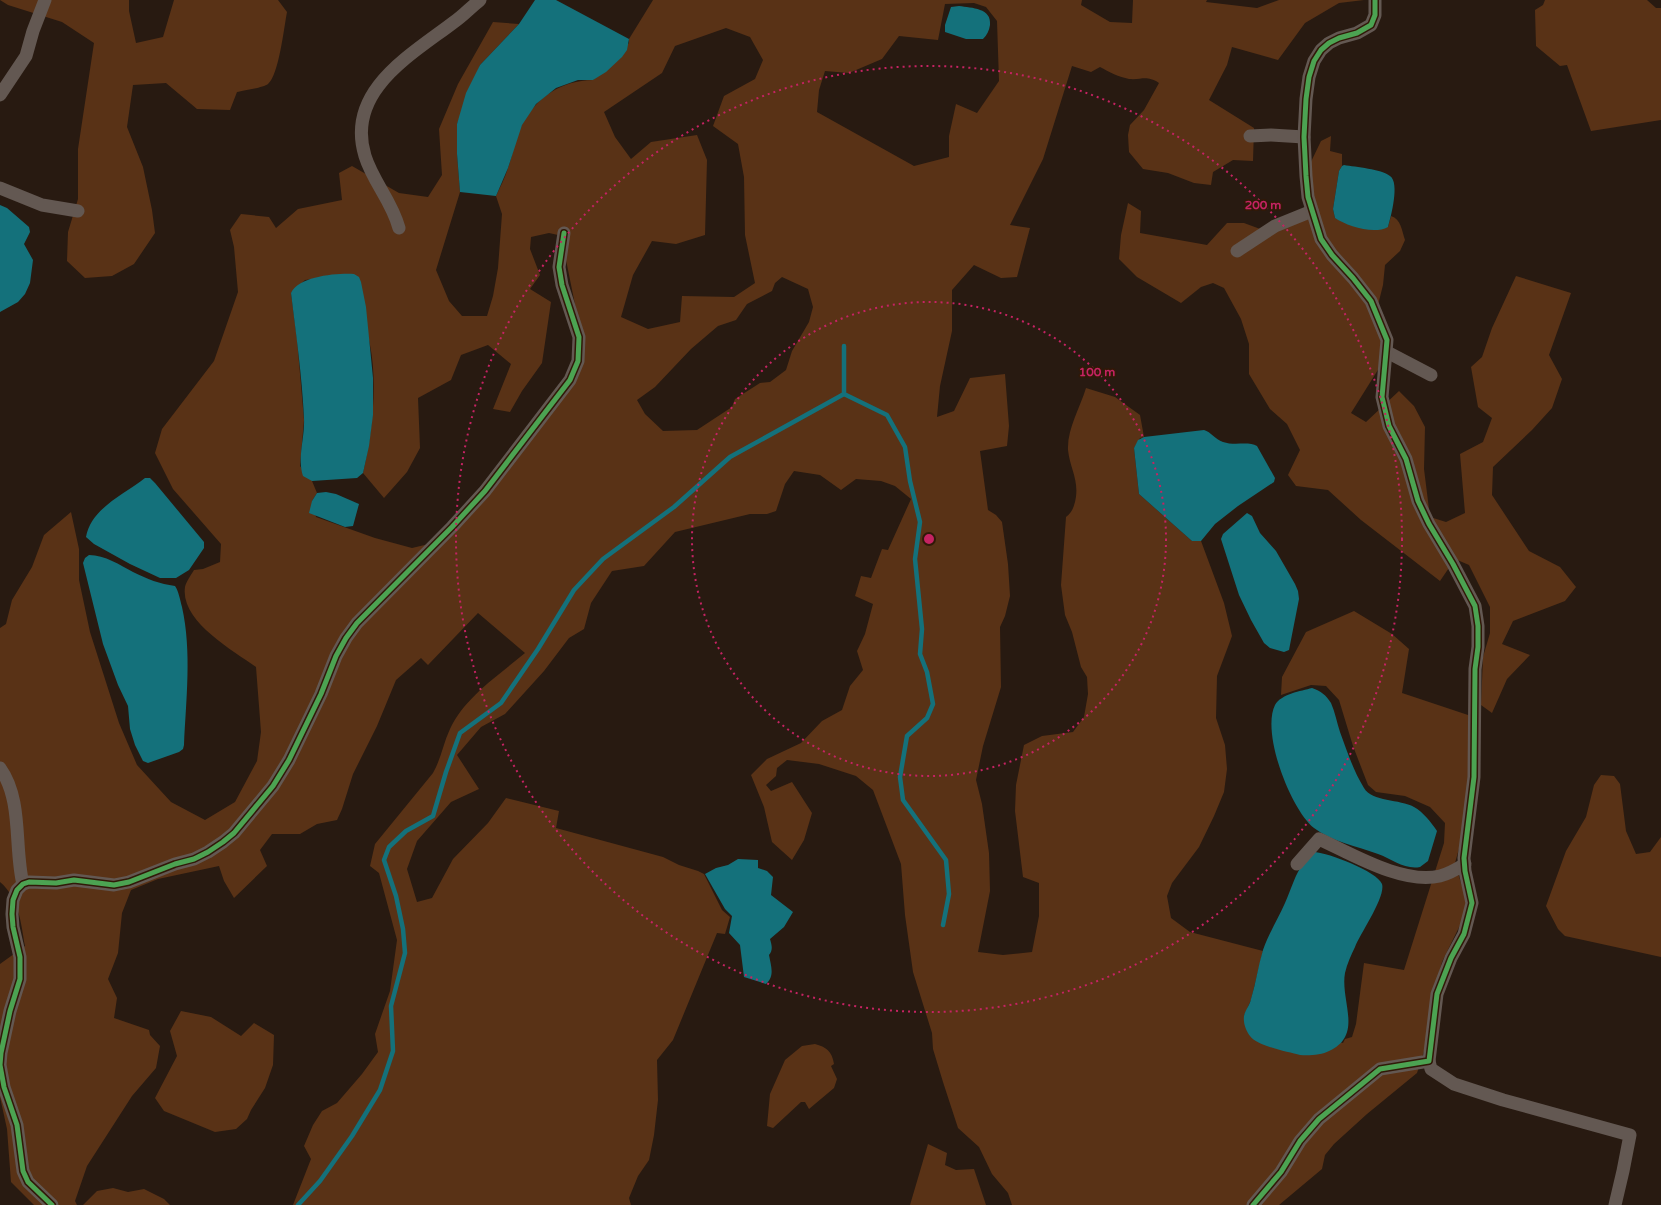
<svg xmlns="http://www.w3.org/2000/svg" width="1661" height="1205" viewBox="0 0 1661 1205" font-family="'Varela Round',sans-serif">
<style>
.green{fill:#593216;fill-rule:evenodd}
.water{fill:#14717b}
.lines{fill:none;stroke-linecap:round;stroke-linejoin:round}
.stream{stroke:#14717b;stroke-width:4.5}
.minor{stroke:#635852;stroke-width:13}
.cycleway-casing{stroke:#311908;stroke-width:8}
.cycleway{stroke:#4ca352;stroke-width:5}
.ring{fill:none;stroke:#c52362;stroke-width:2;stroke-dasharray:2 4}
.centre{fill:#c52362;stroke:#311908;stroke-width:2}
.ring-label{font-size:12px;text-anchor:middle;font-weight:bold;fill:#c52362;stroke:#311908;stroke-width:3.5;stroke-linejoin:round;paint-order:stroke}
</style>
<rect width="100%" height="100%" fill="#281a11"/>
<g class="green">
<path d="M0,0H129V11L136,43L163,37L174,0H278L287,12C284,27 279,75 268,84C263,88 244,90 237,92L230,110L197,109L166,83L133,85L127,127L143,167L152,210L155,233L134,264L112,276L85,278L67,261L68,232L78,199V149L94,43L62,22L8,5Z"/>
<path d="M653,0H1082L1081,5L1110,22L1132,23L1133,0H1207L1206,2L1257,8L1279,0H1364L1339,3L1305,23L1278,60L1232,47L1227,65L1209,100L1254,128L1253,161L1233,160L1213,172L1211,185L1194,183L1168,173L1143,169L1129,152L1128,135L1130,125L1144,110L1159,83C1146,75 1143,80 1129,79C1119,77 1109,72 1100,67L1091,72L1072,66L1043,159L1010,225L1030,228L1017,277L1001,278L974,265L952,290V331L940,386L937,417L954,411L970,378L1005,374L1009,426L1007,446L980,451L988,510L996,515L1002,522L1008,564L1010,596L1005,616L1000,627L1001,687L983,746L976,780L982,804L989,853L990,891L978,952L1003,955L1032,952L1039,916V883L1023,877L1015,811L1016,785L1024,745L1042,736L1073,732L1084,717L1088,694L1087,677L1081,667L1072,632L1065,615L1061,585L1066,517C1072,512 1073,509 1075,502C1080,481 1070,469 1068,450C1067,429 1080,408 1086,388L1115,397L1140,415L1144,437L1140,438L1134,448L1139,494L1192,541H1201L1224,603L1232,636L1217,676L1216,718L1225,745L1227,769L1224,792L1214,816L1199,847L1172,883L1167,896L1171,918L1190,932L1263,951L1251,1000L1244,1016L1343,1043L1345,1039L1352,1037L1356,1024L1364,963L1404,970L1444,843L1445,823L1430,807L1405,796L1376,792L1368,785L1353,746L1339,700L1326,686L1311,685L1281,695L1282,677L1306,632L1354,611L1392,634L1409,649L1402,693L1471,716L1467,820L1455,863L1467,903L1463,919L1442,962L1431,1003L1425,1048L1417,1073L1367,1114L1334,1144L1325,1155L1322,1169L1279,1205H1012L1008,1193L992,1174L979,1147L958,1128L943,1082L933,1049L932,1033L913,972L905,915L901,864L873,790L856,776L819,764L787,760L777,768L776,776L766,785L771,791L792,782L812,813L804,840L792,860L772,842L764,807L751,775L767,759L801,743L822,721L842,710L850,686L863,670L857,651L865,634L873,604L855,596L861,576L871,578L882,549L888,550L911,499L895,486L881,481L856,479L841,490L820,475L794,471L785,484L776,511L767,514H750L675,532L644,566L612,571L591,603L584,629L569,638L544,671L505,714L481,727L457,755L479,789L451,802L417,841L407,869L417,902L432,898L453,859L488,823L506,798L559,811L556,828L663,857L679,865L698,871L704,874L722,910L730,917L725,934L717,933L673,1040L657,1060L658,1100L654,1135L649,1160L638,1176L629,1198L631,1205H293L311,1159L304,1146L313,1125L322,1111L337,1103L362,1074L378,1052L375,1034L390,991L397,940L379,873L370,866L375,844L433,773C441,759 443,744 450,729C465,697 499,675 525,653L478,613L428,665L421,658L396,680L377,726L353,774L342,809L337,820L317,824L300,834H272L260,850L267,866L234,898L224,881L219,866L158,879L131,890L122,913L118,953L108,979L117,998L114,1018L149,1030L150,1035L160,1046L156,1068L132,1096L87,1166L75,1201L77,1205H34L11,1182L7,1129L0,1097V964L25,946C21,923 19,898 0,882V628L6,624L12,600L32,567L44,535L71,512L79,549V580L90,632L119,723L137,765L171,802L205,820L235,802L257,761L261,732L256,667C232,650 180,621 185,587C186,582 191,575 194,570L203,569L220,562L221,544L173,489L155,453L162,429L214,361L238,292L234,247L230,230L241,214L269,217L276,228L298,209L342,200L339,173L352,166L399,193L428,197L442,175L439,129L458,84L493,22L519,24L480,65L457,124V154L460,192L436,270L449,301L462,316H487L493,296L498,268L502,214L496,196C500,187 505,178 508,168C513,154 515,138 522,124C538,96 561,81 593,80L629,43V39ZM974,3L986,7L997,21L999,81L977,113L956,104L949,136V157L914,166L817,112L819,90L825,71L849,73L882,59L899,36L938,40L945,4ZM726,28L750,37L763,60L755,79L724,96L713,126L738,144L744,177L745,235L755,283L734,297L682,296L680,322L648,329L621,317L633,275L652,241L676,244L705,235L707,160L697,135L651,142L631,159L615,137L604,112L662,73L675,46ZM549,233L567,237L566,260L581,334L566,395L433,543L412,548L375,538L316,517L312,501L317,493L312,481L300,466L304,420L297,339L291,293L305,280L350,274C357,297 366,321 370,345C378,385 372,434 363,473L384,498L407,472L420,448L418,398L451,380L461,355L488,345L511,364L493,409L510,412L522,391L542,363L551,302L530,289L540,275L530,249L531,237ZM782,277L808,289L813,307L809,322L792,351L786,370L770,382L760,383L735,399L732,407L697,430L663,431L645,414L637,400L655,387L691,349L718,326L736,320L747,304L772,291L775,283Z"/>
<polygon points="1545,0 1647,0 1656,8 1661,8 1661,120 1591,131 1567,65 1560,66 1536,46 1535,10 1543,5"/>
<path d="M1331,136L1330,151L1342,154V166L1339,171L1333,209L1335,218L1388,227L1391,216C1401,219 1402,231 1405,240L1400,251L1385,265L1383,285L1374,321L1384,342L1381,365L1351,413L1366,422L1399,391L1414,406L1425,427L1424,469L1430,517L1446,522L1465,513L1460,454L1483,442L1492,418L1478,407L1471,367L1482,357L1492,328L1516,276L1571,293L1549,355L1562,379L1552,408L1532,430L1493,467L1492,495L1529,551L1560,567L1576,587L1565,601L1513,621L1502,644L1530,655L1507,679L1492,713L1481,705L1483,657L1490,633V607L1469,565L1455,559L1440,581L1361,520L1328,490L1296,486L1288,475L1300,450L1287,424L1270,409L1249,374V344L1241,319L1224,288L1213,283L1201,287L1181,303L1137,277L1119,259L1121,235L1128,203L1141,211L1140,233L1207,245L1227,223H1244L1271,233L1315,206L1309,166L1321,141Z"/>
<polygon points="1601,775 1614,776 1620,784 1626,831 1636,854 1650,852 1661,837 1661,957 1565,936 1558,929 1546,906 1566,851 1586,817 1594,785"/>
<polygon points="181,1011 211,1017 241,1036 254,1023 274,1035 273,1065 265,1088 251,1110 247,1119 236,1129 215,1132 164,1111 155,1098 177,1056 170,1031"/>
<path d="M815,1044C826,1047 832,1051 834,1064L831,1066L837,1079L834,1088L809,1109L805,1102H801L773,1128L767,1126L770,1094L785,1060L802,1046Z"/>
<polygon points="928,1144 947,1153 945,1165 956,1170 974,1169 986,1205 910,1205"/>
<polygon points="113,1188 128,1192 144,1189 164,1199 170,1205 83,1205 97,1191"/>
</g>
<g class="water">
<polygon points="535,0 556,0 629,39 627,50 622,57 606,72 593,80 578,80 556,88 536,104 522,125 508,168 496,196 460,192 457,154 457,124 466,93 480,65 519,24"/>
<path d="M959,6C972,8 992,8 990,25C989,31 987,35 983,39H966L945,32V25L951,7Z"/>
<path d="M1344,165C1356,167 1381,169 1390,176C1400,183 1391,216 1388,227C1374,235 1347,226 1335,218L1333,209L1339,171L1342,166Z"/>
<polygon points="0,205 7,208 29,227 30,232 24,244 33,260 30,283 25,294 18,302 0,312"/>
<path d="M354,274L359,277L361,282L366,307L373,378V415L369,446L363,473L357,478L312,481L303,476C297,457 305,438 304,418C302,376 296,334 291,293C299,276 337,273 354,274Z"/>
<path d="M1204,430C1211,432 1215,439 1223,442C1234,446 1249,441 1257,446L1275,478L1274,482L1238,506L1215,524L1201,541H1192L1139,494L1134,448L1138,440L1144,437Z"/>
<path d="M145,478H150L155,483L204,542V548L189,570L176,578H160L130,564L94,544L86,537C91,508 125,494 145,478Z"/>
<polygon points="326,492 336,494 359,504 353,526 345,527 309,513 312,501 317,493"/>
<polygon points="1247,513 1252,516 1260,533 1276,551 1295,584 1298,591 1299,599 1289,650 1284,652 1270,648 1264,643 1251,620 1239,595 1221,539 1223,534"/>
<path d="M89,555C105,555 120,565 133,572C147,579 160,584 175,586C179,592 180,600 182,607C192,652 186,700 184,745L183,749L179,752L148,763L143,761L135,745L130,729L128,706L118,685L103,644L83,563L85,558Z"/>
<path d="M1312,688C1321,691 1326,695 1331,703C1335,712 1337,723 1340,732C1347,751 1353,770 1364,788C1372,802 1400,799 1414,807C1423,812 1431,822 1437,831L1428,861L1420,867C1405,870 1392,859 1378,854C1357,846 1332,842 1314,828C1291,810 1261,733 1275,705C1281,694 1301,691 1312,688Z"/>
<path d="M1315,852C1328,853 1377,871 1382,884C1386,897 1360,934 1355,947C1351,955 1347,964 1345,973C1340,1001 1364,1035 1329,1051C1322,1055 1308,1056 1300,1055C1288,1052 1257,1046 1250,1036C1246,1031 1243,1023 1244,1016C1245,1010 1250,1005 1251,999C1256,983 1258,966 1263,950C1269,933 1278,919 1285,903C1291,890 1295,874 1304,862C1307,858 1311,855 1315,852Z"/>
<path d="M738,859L758,860V868L767,871L773,877L771,895L793,912L784,927L770,939C772,946 773,950 769,955C771,966 775,976 766,984L744,977L740,945L729,933L732,916L725,909L705,874L716,868L728,865Z"/>
</g>
<g class="lines">
<g class="stream">
<polyline points="844,346 844,394 887,415 905,447 910,481 920,522 915,559 922,629 920,654 927,672 933,704 927,718 907,736 900,777 903,800 946,860 949,894 943,925"/>
<polyline points="298,1205 320,1181 352,1136 380,1090 393,1051 391,1006 405,953 403,929 396,896 384,860 389,847 406,831 433,816 446,772 460,733 501,703 538,649 574,590 603,559 674,507 730,457 844,394"/>
</g>
<g class="minor">
<polyline points="0,95 26,56 33,31 45,0"/>
<polyline points="1250,136 1271,135 1304,137"/>
<polyline points="0,188 42,205 78,211"/>
<path d="M399,228C392,201 373,182 365,156C345,91 411,55 454,22C463,16 471,7 480,0"/>
<polyline points="1237,251 1275,226 1312,211"/>
<polyline points="1387,352 1431,375"/>
<path d="M0,768C23,800 14,848 23,884"/>
<path d="M1297,864L1319,839C1352,854 1403,885 1440,876C1448,874 1457,869 1465,864"/>
<polyline points="1429,1061 1431,1069 1454,1084 1503,1100 1630,1135 1623,1171 1615,1205"/>
<polyline points="52,1205 28,1182 23,1171 17,1125 4,1087 0,1065 1,1053 10,1011 20,979 20,957 13,927 12,914 13,900 17,890 23,884 29,882 56,883 74,880 114,885 129,882 175,864 194,859 208,852 223,842 234,833 273,786 289,760 321,694 336,656 346,638 357,623 452,527 485,491 570,380 578,361 579,337 562,285 559,267 564,233"/>
<polyline points="1253,1205 1281,1172 1300,1141 1319,1119 1352,1092 1380,1069 1429,1061 1437,994 1451,958 1464,934 1472,903 1465,871 1464,858 1474,777 1475,669 1478,647 1478,626 1475,606 1453,564 1429,524 1418,501 1406,459 1389,426 1382,397 1387,340 1371,301 1353,278 1332,255 1321,239 1308,197 1306,176 1304,137 1306,99 1309,77 1314,61 1321,50 1329,43 1339,38 1357,33 1371,25 1375,15 1375,0"/>
</g>
<defs>
<g id="cycleway">
<polyline points="52,1205 28,1182 23,1171 17,1125 4,1087 0,1065 1,1053 10,1011 20,979 20,957 13,927 12,914 13,900 17,890 23,884 29,882 56,883 74,880 114,885 129,882 175,864 194,859 208,852 223,842 234,833 273,786 289,760 321,694 336,656 346,638 357,623 452,527 485,491 570,380 578,361 579,337 562,285 559,267 564,233"/>
<polyline points="1253,1205 1281,1172 1300,1141 1319,1119 1352,1092 1380,1069 1429,1061 1437,994 1451,958 1464,934 1472,903 1465,871 1464,858 1474,777 1475,669 1478,647 1478,626 1475,606 1453,564 1429,524 1418,501 1406,459 1389,426 1382,397 1387,340 1371,301 1353,278 1332,255 1321,239 1308,197 1306,176 1304,137 1306,99 1309,77 1314,61 1321,50 1329,43 1339,38 1357,33 1371,25 1375,15 1375,0"/>
</g>
</defs>
<use href="#cycleway" class="cycleway-casing"/>
<use href="#cycleway" class="cycleway"/>
</g>
<g class="ring">
<circle cx="929" cy="539" r="237"/>
<circle cx="929" cy="539" r="473"/>
</g>
<circle cx="929" cy="539" r="6" class="centre"/>
<g class="ring-label">
<text x="1263" y="209">200 m</text>
<text x="1097" y="376">100 m</text>
</g>
</svg>
